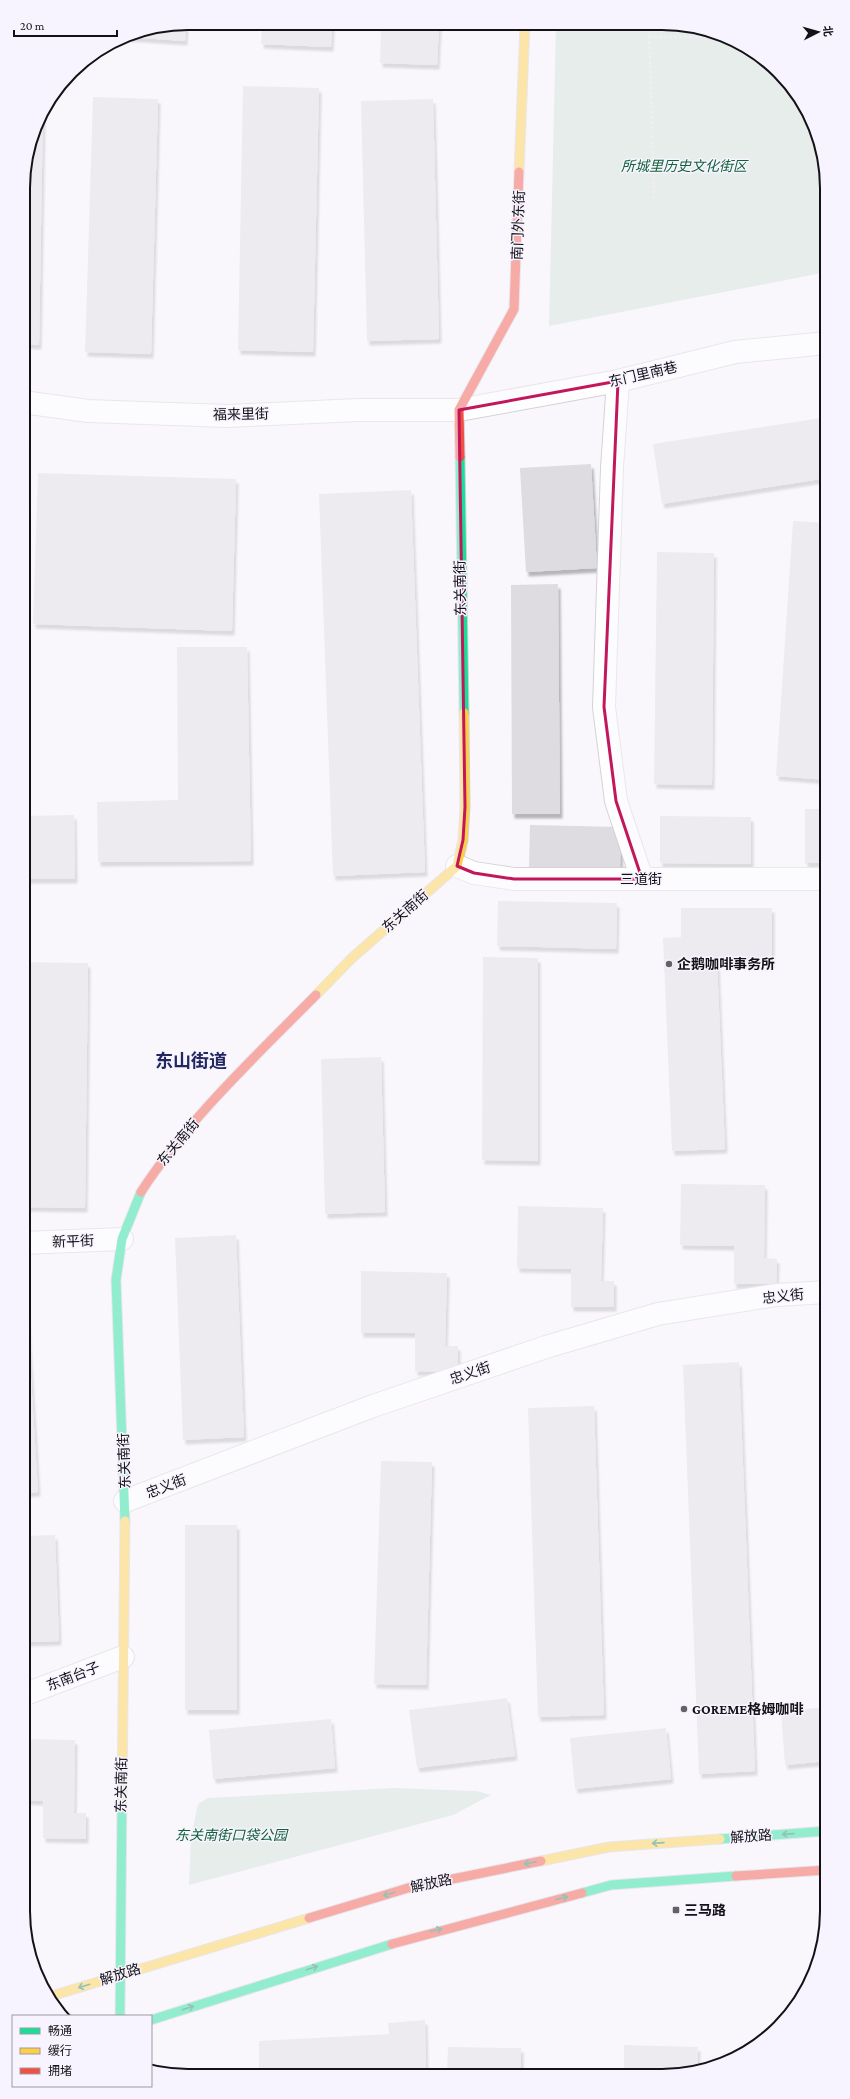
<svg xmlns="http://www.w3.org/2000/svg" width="850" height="2099" viewBox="0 0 850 2099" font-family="'Crimson Pro','Noto Sans SC',serif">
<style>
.green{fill:#cee0d6}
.building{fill:#dedce0;filter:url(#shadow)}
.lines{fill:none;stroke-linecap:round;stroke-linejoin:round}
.street-casing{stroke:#d4d2d6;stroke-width:24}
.fast-casing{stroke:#d4d2d6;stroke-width:11}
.slow-casing{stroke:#d4d2d6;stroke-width:11}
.jam-casing{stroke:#d4d2d6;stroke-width:11}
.path{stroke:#e5e3e6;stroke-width:2.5;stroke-dasharray:3 2;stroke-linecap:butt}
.street{stroke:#fefeff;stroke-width:22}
.fast{stroke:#16e098;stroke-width:9}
.slow{stroke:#ffcf43;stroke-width:9}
.jam{stroke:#f24e42;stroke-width:9}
.oneway{stroke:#15835e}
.marked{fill:none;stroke:#c2185b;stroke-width:3;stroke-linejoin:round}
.poi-dot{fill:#646266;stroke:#f8f4ff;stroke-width:1.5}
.labels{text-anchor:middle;stroke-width:3;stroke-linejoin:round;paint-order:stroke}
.park-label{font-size:14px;font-style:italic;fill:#12623b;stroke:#f8f4ff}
.street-label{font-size:14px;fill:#141216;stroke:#f8f4ff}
.poi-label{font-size:14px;font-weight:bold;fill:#141216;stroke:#f8f4ff;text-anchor:start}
.district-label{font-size:18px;font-weight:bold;fill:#232760;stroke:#f8f4ff}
.rim{fill:none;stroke:#141216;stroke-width:2}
</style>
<defs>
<filter id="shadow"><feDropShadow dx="2.5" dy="4.5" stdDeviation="1" flood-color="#0004"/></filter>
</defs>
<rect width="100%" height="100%" fill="#f9f7fc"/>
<g class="green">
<polygon points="556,25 694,26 735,40 779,71 805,106 821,146 827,188 827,272 549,326"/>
<polygon points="394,1788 476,1791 491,1795 453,1815 189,1885 191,1836 198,1804 208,1798"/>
</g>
<g class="building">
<polygon points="186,23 185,41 127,37 127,35"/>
<polygon points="262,23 332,24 331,47 261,44"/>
<polygon points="381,24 439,25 437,65 380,63"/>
<polygon points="243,86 319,88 313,352 238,350"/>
<polygon points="93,97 158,99 151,354 85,352"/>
<polygon points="433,99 439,339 367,341 361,101"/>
<polygon points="43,111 39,345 23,344 23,177 40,115"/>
<polygon points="827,417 827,478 662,504 653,444"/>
<polygon points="591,464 597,568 526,572 520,468"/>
<polygon points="38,473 236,479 232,631 33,624"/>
<polygon points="411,490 425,872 333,876 319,494"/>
<polygon points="793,521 827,523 827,780 776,776"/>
<polygon points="657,552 714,553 712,785 654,784"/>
<polygon points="558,584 560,814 512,814 511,585"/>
<polygon points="177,647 247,647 251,861 98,862 97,802 178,800"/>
<rect x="805" y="809" width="22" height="54"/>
<polygon points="74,815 75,879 23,879 23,816"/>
<polygon points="660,816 751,817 751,864 660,863"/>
<polygon points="530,825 621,827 620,870 529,868"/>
<polygon points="498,901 617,903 616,949 497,946"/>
<polygon points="681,908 772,908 772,963 717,962 725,1149 672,1151 663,938 681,937"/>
<polygon points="483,957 538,958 538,1161 482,1160"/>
<polygon points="23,962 88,963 85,1208 23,1207"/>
<polygon points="381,1057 385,1212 325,1214 321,1059"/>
<polygon points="681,1184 765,1185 764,1258 777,1259 776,1284 734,1284 734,1246 680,1245"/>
<polygon points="518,1206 603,1208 601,1281 614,1281 614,1307 571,1307 571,1269 517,1268"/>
<polygon points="236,1235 244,1437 183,1440 175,1238"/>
<polygon points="361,1271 447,1273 445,1346 458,1346 458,1372 415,1371 415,1333 361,1333"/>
<polygon points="23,1281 25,1281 38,1492 23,1493"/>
<polygon points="739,1362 755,1771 699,1774 683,1365"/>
<polygon points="594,1406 604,1715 538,1717 528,1408"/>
<polygon points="381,1461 432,1462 426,1685 374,1684"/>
<rect x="185" y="1525" width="52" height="185"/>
<polygon points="55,1535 59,1641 23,1642 23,1536"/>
<polygon points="507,1698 515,1756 417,1768 409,1710"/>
<polygon points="827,1707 827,1761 785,1765 781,1711"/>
<polygon points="331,1719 335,1768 213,1779 209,1730"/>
<polygon points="666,1728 671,1779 575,1789 570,1738"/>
<polygon points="23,1739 75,1740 74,1813 86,1813 86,1839 43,1838 43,1801 23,1800"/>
<polygon points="425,2020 426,2075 259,2074 259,2041 389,2034 388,2023"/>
<polygon points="624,2045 698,2047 697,2071 662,2076 624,2076"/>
<polygon points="448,2047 521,2048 521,2075 447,2075"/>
</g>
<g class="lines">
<defs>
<g id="street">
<polyline points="618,381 612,468 604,707 616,801 642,879"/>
<polyline points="23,402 88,411 227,416 358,410 459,410 618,381 735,352 827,343"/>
<polyline points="457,866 474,873 514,879 827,879"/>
<polyline points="23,1243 122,1239"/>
<polyline points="125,1501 373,1406 546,1347 658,1314 776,1295 827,1292"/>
<polyline points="23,1695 123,1657"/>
</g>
<g id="fast">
<polyline points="460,457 464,713"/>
<polyline points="125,1521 116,1280 122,1239 141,1192"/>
<polyline points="720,1839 827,1831"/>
<polyline points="582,1893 611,1885 736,1876"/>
<polyline points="120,2016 122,1796"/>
<polyline points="151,2020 392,1944"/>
</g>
<g id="slow">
<polyline points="519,172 525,25"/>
<polyline points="316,995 352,958 457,866 463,840 465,807 464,713"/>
<polyline points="122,1796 125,1521"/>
<polyline points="541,1861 609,1847 720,1839"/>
<polyline points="48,1997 309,1918"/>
</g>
<g id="jam">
<polyline points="460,457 459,410 514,309 519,172"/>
<path d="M141,1192C189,1118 255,1057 316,995"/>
<polyline points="736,1876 827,1870"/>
<polyline points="309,1918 408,1888 541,1861"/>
<polyline points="392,1944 582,1893"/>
</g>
</defs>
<use href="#street" class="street-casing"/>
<use href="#fast" class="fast-casing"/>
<use href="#slow" class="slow-casing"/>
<use href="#jam" class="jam-casing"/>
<g class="path">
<polyline points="649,26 654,198"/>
<polyline points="649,37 725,37"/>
</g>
<use href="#street" class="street"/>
<use href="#fast" class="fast"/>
<use href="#slow" class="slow"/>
<use href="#jam" class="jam"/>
</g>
<defs><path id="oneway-shaft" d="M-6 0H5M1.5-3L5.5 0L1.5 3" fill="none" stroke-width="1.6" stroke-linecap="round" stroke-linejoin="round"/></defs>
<g class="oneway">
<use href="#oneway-shaft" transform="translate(788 1834) rotate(176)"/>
<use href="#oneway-shaft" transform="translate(658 1843) rotate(176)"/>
<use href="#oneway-shaft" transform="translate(530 1863) rotate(168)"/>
<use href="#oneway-shaft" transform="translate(389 1894) rotate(163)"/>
<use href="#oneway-shaft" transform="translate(562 1898) rotate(-14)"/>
<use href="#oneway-shaft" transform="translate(436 1930) rotate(-14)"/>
<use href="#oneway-shaft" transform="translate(312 1968) rotate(-18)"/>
<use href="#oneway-shaft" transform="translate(84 1986) rotate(163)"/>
<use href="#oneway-shaft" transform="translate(188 2008) rotate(-18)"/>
</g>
<path d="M0 0H850V2099H0ZM618,381L604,707L616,801L642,879H514L474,873L457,866L463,840L465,807L459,410Z" fill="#f9f7fc" fill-opacity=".55" fill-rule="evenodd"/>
<path class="marked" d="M618,381L604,707L616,801L642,879H514L474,873L457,866L463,840L465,807L459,410Z"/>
<g class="poi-dot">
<circle cx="669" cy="964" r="4"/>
<circle cx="684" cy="1709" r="4"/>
<rect x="672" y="1906" width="8" height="8" rx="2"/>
</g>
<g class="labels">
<g class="park-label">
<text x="684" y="171">所城里历史文化街区</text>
<text x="231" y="1840">东关南街口袋公园</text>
</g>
<g class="street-label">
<text transform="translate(518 225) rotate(-88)" y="5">南门外东街</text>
<text transform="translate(643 374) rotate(-13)" y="5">东门里南巷</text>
<text transform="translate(241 414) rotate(-1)" y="5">福来里街</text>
<text transform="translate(460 588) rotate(-91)" y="5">东关南街</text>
<text x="641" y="884">三道街</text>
<text transform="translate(405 911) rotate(-41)" y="5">东关南街</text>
<text transform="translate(178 1142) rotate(-50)" y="5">东关南街</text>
<text transform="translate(73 1241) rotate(-2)" y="5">新平街</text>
<text transform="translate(783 1296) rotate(-6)" y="5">忠义街</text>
<text transform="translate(470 1373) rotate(-19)" y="5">忠义街</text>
<text transform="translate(124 1461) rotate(-92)" y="5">东关南街</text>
<text transform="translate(166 1486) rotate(-21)" y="5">忠义街</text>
<text transform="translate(73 1676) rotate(-21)" y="5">东南台子</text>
<text transform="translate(121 1785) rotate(-89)" y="5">东关南街</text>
<text transform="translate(751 1836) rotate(-4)" y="5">解放路</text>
<text transform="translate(431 1883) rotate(-12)" y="5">解放路</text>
<text transform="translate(120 1974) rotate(-17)" y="5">解放路</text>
</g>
<g class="poi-label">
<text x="677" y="969">企鹅咖啡事务所</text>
<text x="692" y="1714">GOREME格姆咖啡</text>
<text x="684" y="1915">三马路</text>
</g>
<g class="district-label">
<text x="191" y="1067">东山街道</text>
</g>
</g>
<path d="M0 0H850V2099H0ZM188 30H662A158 158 0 0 1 820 188V1911A158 158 0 0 1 662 2069H188A158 158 0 0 1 30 1911V188A158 158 0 0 1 188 30Z" fill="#f8f4ff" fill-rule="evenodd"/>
<path class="rim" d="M188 30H662A158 158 0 0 1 820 188V1911A158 158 0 0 1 662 2069H188A158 158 0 0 1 30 1911V188A158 158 0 0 1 188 30Z"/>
<rect x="12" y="2015" width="140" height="72" fill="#f8f4ff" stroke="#9d9aa2"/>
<rect x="20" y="2028" width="20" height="6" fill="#16e098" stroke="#9d9aa2"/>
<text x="48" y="2035" font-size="12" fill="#141216">畅通</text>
<rect x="20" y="2048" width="20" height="6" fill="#ffcf43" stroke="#9d9aa2"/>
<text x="48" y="2055" font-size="12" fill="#141216">缓行</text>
<rect x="20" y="2068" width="20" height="6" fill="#f24e42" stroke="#9d9aa2"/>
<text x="48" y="2075" font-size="12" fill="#141216">拥堵</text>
<g transform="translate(818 32) rotate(84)" stroke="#f8f4ff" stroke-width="3" paint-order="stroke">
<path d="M0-3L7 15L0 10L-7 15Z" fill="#141216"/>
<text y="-6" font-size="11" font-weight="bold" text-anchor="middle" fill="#141216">北</text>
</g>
<path d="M14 30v6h103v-6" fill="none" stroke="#141216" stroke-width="2"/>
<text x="20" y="30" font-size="12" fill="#141216" stroke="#f8f4ff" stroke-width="3" paint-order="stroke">20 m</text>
</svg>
